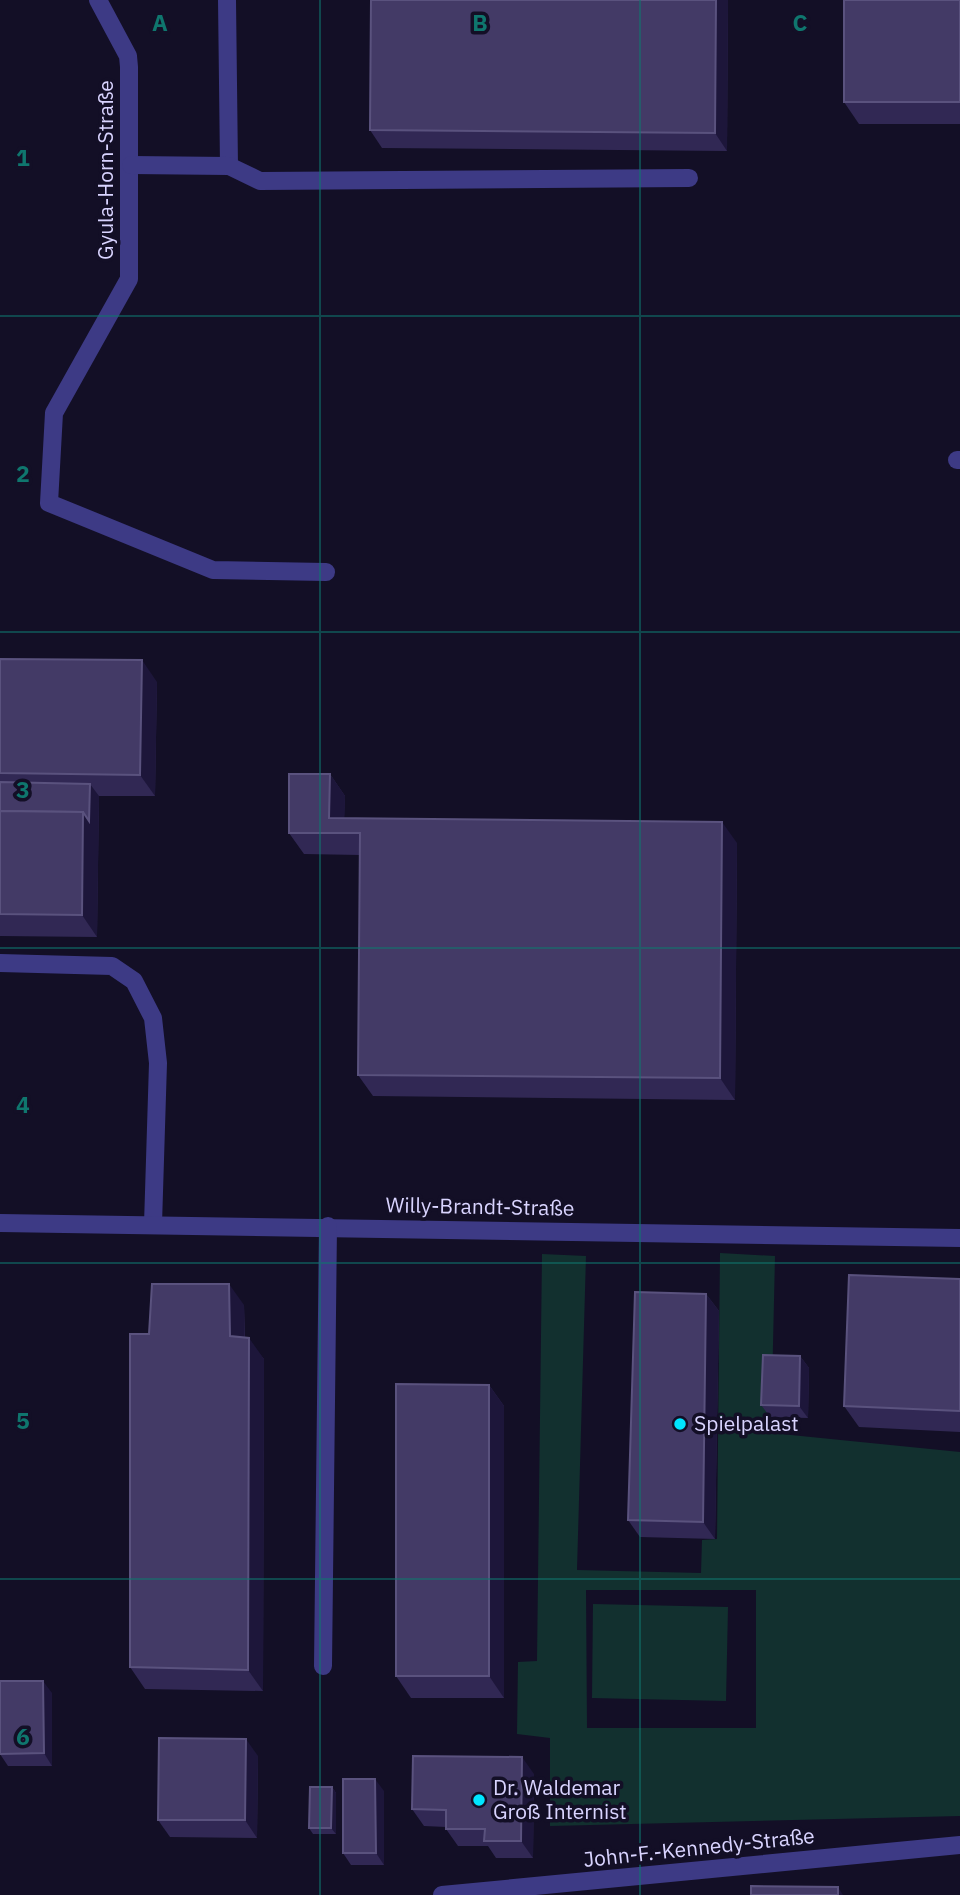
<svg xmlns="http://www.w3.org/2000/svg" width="960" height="1895" viewBox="0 0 960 1895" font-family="'IBM Plex Sans',sans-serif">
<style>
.green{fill:#12302f;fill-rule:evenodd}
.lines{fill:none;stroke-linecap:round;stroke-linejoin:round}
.minor{stroke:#3d3a85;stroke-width:18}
.wall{fill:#312854}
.shaded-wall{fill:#1d163a}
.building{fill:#433a66;stroke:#5a527e;stroke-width:2}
.grid{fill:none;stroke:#0f766e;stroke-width:2;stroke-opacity:0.55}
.poi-dot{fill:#00e5ff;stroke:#130f26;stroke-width:2.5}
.labels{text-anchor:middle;stroke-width:7;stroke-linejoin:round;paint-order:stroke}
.street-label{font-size:21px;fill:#d9d4ff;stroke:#130f26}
.poi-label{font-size:21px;fill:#d9d4ff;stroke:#130f26;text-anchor:start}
.grid-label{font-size:23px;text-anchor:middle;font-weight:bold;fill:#0f766e;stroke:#130f26;stroke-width:7;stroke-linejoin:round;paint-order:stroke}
</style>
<rect width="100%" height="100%" fill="#130f26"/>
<g class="green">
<path d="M720,1253L775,1256L771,1433L960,1452V1816L550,1826V1738L517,1734L518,1662L537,1661L542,1254L586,1256L577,1570L701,1573L702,1540L717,1539ZM586,1590H756V1728H587Z"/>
<polygon points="593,1604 728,1607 726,1701 592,1698"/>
</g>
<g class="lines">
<g class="minor">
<polyline points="98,0 128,56 129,67 129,279 54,413 49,503 213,570 326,572"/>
<polyline points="227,0 229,166"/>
<polyline points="131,165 229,166 260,181 689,178"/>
<polyline points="957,460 960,460"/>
<polyline points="0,963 112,966 134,981 153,1018 158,1063 153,1224"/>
<polyline points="0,1223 960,1238"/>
<polyline points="323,1666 328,1226"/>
<polyline points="442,1895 960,1845"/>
</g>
</g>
<g class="wall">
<polygon points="728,0 727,151 382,148 370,130"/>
<polygon points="960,0 960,124 859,124 844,102"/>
<polygon points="0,659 157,682 155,796 99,796 97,937 0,936"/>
<polygon points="330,774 345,796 344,818 737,843 735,1100 373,1096 358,1075 360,855 304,854 289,833"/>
<polygon points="960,1279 960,1432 859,1427 844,1406"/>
<polygon points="706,1294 719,1311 715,1539 640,1537 628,1520"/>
<polygon points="244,1305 245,1337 264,1359 263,1691 145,1689 130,1667 149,1334"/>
<polygon points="800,1356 809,1368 808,1418 770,1417 761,1405"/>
<polygon points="489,1385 504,1406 504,1698 411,1698 396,1676"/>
<polygon points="0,1681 52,1693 52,1766 8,1766 0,1754"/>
<polygon points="258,1756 257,1838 170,1837 158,1820"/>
<polygon points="534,1774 533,1858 496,1858 488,1846 458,1846 446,1829 446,1827 424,1826 412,1809"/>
<polygon points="332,1787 336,1793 336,1834 313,1834 309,1828"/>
<polygon points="384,1791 384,1865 351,1865 343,1853"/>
</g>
<g class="shaded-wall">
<polygon points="716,0 728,0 727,151 715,133"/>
<polygon points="142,660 157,682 155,796 140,775"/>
<polygon points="330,774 345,796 344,833 329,818"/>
<polygon points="90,784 99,796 97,937 82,915 83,812"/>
<polygon points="722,822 737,843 735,1100 720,1078"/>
<polygon points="229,1284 244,1305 245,1358 230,1336"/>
<polygon points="706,1294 719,1311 715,1539 703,1522"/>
<polygon points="249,1338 264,1359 263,1691 248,1670"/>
<polygon points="800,1356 809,1368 808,1418 799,1406"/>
<polygon points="489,1385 504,1406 504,1698 489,1676"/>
<polygon points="43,1681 52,1693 52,1766 44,1753"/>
<polygon points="246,1739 258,1756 257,1838 245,1820"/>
<polygon points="522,1757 534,1774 533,1858 521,1841"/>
<polygon points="375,1779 384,1791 384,1865 376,1853"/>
<polygon points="332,1787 336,1793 336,1834 331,1828"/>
<polygon points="838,1887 843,1895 838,1895"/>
</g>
<g class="building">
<polygon points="371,0 716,0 715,133 370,130"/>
<rect x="844" y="0" width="116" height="102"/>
<polygon points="0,659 142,660 140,775 0,773"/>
<polygon points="289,774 330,774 329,818 722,822 720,1078 358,1075 360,833 289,833"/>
<polygon points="0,782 90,784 89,821 83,812 0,811"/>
<polygon points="0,811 83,812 82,915 0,914"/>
<polygon points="849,1275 960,1279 960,1411 844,1406"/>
<polygon points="152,1284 229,1284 230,1336 249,1338 248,1670 130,1667 130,1334 149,1334"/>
<polygon points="635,1292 706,1294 703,1522 628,1520"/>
<polygon points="763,1355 800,1356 799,1406 761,1405"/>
<polygon points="396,1384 489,1385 489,1676 396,1676"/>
<polygon points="0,1681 43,1681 44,1753 0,1754"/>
<polygon points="159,1738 246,1739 245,1820 158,1820"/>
<polygon points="413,1756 522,1757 521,1841 484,1841 485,1829 446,1829 446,1810 412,1809"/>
<polygon points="343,1779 375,1779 376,1853 343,1853"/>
<polygon points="310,1787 332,1787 331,1828 309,1828"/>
<polygon points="751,1886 838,1887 838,1895 751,1895"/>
</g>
<path class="grid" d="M320,0V1895M640,0V1895M0,316H960M0,632H960M0,948H960M0,1263H960M0,1579H960"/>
<g class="poi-dot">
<circle cx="680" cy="1424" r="7"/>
<circle cx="479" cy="1800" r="7"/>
</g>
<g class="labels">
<g class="street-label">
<text transform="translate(106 170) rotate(-90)" y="7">Gyula-Horn-Straße</text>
<text transform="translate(480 1207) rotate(1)" y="7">Willy-Brandt-Straße</text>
<text transform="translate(699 1848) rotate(-6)" y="7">John-F.-Kennedy-Straße</text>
</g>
<g class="poi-label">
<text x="694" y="1431">Spielpalast</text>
<text x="493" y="1795">Dr. Waldemar<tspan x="493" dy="24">Groß Internist</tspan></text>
</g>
</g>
<g class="grid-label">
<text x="160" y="31">A</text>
<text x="480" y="31">B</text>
<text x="800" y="31">C</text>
<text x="23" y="166">1</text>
<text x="23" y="482">2</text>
<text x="23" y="798">3</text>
<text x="23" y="1113">4</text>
<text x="23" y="1429">5</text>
<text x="23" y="1745">6</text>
</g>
</svg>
